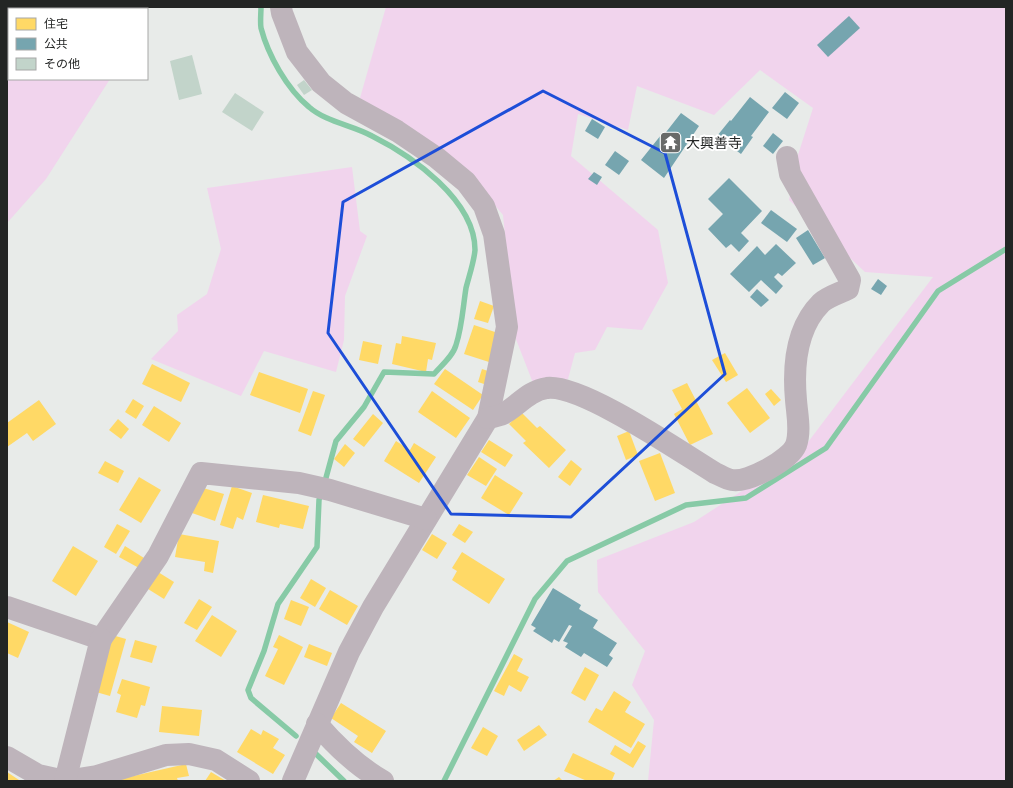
<svg xmlns="http://www.w3.org/2000/svg" width="1013" height="788" viewBox="0 0 1013 788" font-family="Ubuntu,'Noto Sans JP',sans-serif">
<style>
.green{fill:#f1d4ed}
.homes{fill:#ffd966}
.public{fill:#76a5af}
.lines{fill:none;stroke-linecap:round;stroke-linejoin:round}
.stream{stroke:#87caa6;stroke-width:5.5}
.building{fill:#c2d4ca}
.street{stroke:#beb4bb;stroke-width:22}
.marked{fill:none;stroke:#1d4ed8;stroke-width:3;stroke-linejoin:round}
.labels{text-anchor:middle;stroke-width:4;stroke-linejoin:round;paint-order:stroke}
.poi-label{font-size:14px;fill:#232524;stroke:#fff;text-anchor:start}
</style>
<rect width="100%" height="100%" fill="#e8ebe9"/>
<g class="green">
<polygon points="7,7 99,7 100,9 9,9 9,79 110,79 46,179 7,223"/>
<polygon points="386,7 1006,7 1006,781 648,781 654,720 632,685 645,651 598,592 597,560 694,522 799,454 933,277 865,272 789,200 798,155 813,108 760,70 714,115 637,86 628,130 578,114 571,156 658,230 668,283 642,330 607,327 595,350 575,353 568,379 533,383 512,329 511,295 503,215 462,166 360,98"/>
<polygon points="352,167 360,231 367,236 345,296 344,340 336,372 264,351 241,396 151,359 178,331 177,315 207,294 221,249 207,188"/>
</g>
<g class="homes">
<polygon points="480,301 494,306 488,323 474,319"/>
<polygon points="474,325 498,333 489,362 464,354"/>
<polygon points="402,336 436,343 432,360 428,359 426,372 392,364 396,343 401,344"/>
<polygon points="363,341 382,345 378,364 359,360"/>
<polygon points="725,353 738,375 726,382 712,360"/>
<polygon points="152,364 190,383 181,402 142,384"/>
<polygon points="445,369 483,395 473,410 434,384"/>
<polygon points="482,369 491,372 487,385 478,382"/>
<polygon points="259,372 308,389 300,413 250,395"/>
<polygon points="687,383 713,434 690,445 674,414 682,409 672,390"/>
<polygon points="747,388 770,418 750,433 727,403"/>
<polygon points="771,389 781,400 774,406 765,394"/>
<polygon points="313,391 325,395 311,436 298,431"/>
<polygon points="432,391 470,418 456,438 418,412"/>
<polygon points="133,399 144,406 136,419 125,412"/>
<polygon points="39,400 56,424 33,441 27,433 7,447 7,423"/>
<polygon points="154,406 181,423 169,442 142,425"/>
<polygon points="521,412 537,428 540,426 566,450 549,468 523,443 526,441 509,424"/>
<polygon points="373,414 383,423 364,447 353,439"/>
<polygon points="118,419 129,429 121,439 109,430"/>
<polygon points="629,431 638,455 626,460 617,436"/>
<polygon points="489,440 513,455 505,467 481,452"/>
<polygon points="396,441 410,450 414,443 436,457 419,483 384,461"/>
<polygon points="345,444 355,453 344,467 334,459"/>
<polygon points="660,453 675,493 655,501 639,461"/>
<polygon points="479,457 497,469 486,486 467,475"/>
<polygon points="571,460 582,469 570,486 558,477"/>
<polygon points="105,461 124,471 118,483 98,473"/>
<polygon points="495,475 523,493 509,515 481,498"/>
<polygon points="139,477 161,490 141,523 119,510"/>
<polygon points="232,486 252,493 243,520 237,517 233,529 220,525"/>
<polygon points="203,488 224,494 215,521 192,513"/>
<polygon points="263,495 309,506 303,529 280,524 279,528 256,522"/>
<polygon points="117,524 130,531 116,554 104,547"/>
<polygon points="459,524 473,532 465,543 452,535"/>
<polygon points="179,534 219,541 213,573 204,571 205,562 175,557"/>
<polygon points="432,534 447,543 437,559 422,550"/>
<polygon points="73,546 98,561 76,596 52,581"/>
<polygon points="125,546 144,558 139,568 119,557"/>
<polygon points="462,552 505,579 489,604 452,580 457,571 452,568"/>
<polygon points="158,572 174,582 164,599 148,589"/>
<polygon points="311,579 326,588 315,607 300,598"/>
<polygon points="330,590 358,606 347,625 319,609"/>
<polygon points="199,599 212,607 197,630 184,623"/>
<polygon points="291,600 309,607 301,626 284,619"/>
<polygon points="212,615 237,631 221,657 195,641"/>
<polygon points="7,622 29,632 18,658 7,653"/>
<polygon points="112,635 126,639 110,696 96,692"/>
<polygon points="279,635 303,647 284,685 265,676 278,649 273,647"/>
<polygon points="135,640 157,646 152,663 130,657"/>
<polygon points="309,644 332,653 327,666 304,657"/>
<polygon points="514,654 523,659 517,671 529,677 521,692 509,685 504,696 494,691"/>
<polygon points="585,667 599,675 585,701 571,693"/>
<polygon points="122,679 150,687 145,706 141,705 137,718 116,712 121,695 117,693"/>
<polygon points="614,691 631,702 625,712 645,724 631,748 588,722 596,708 602,711"/>
<polygon points="341,703 386,731 372,753 354,742 358,736 331,718"/>
<polygon points="162,706 202,710 199,736 159,732"/>
<polygon points="539,725 547,735 524,751 517,740"/>
<polygon points="483,727 498,736 487,756 471,748"/>
<polygon points="251,729 261,735 263,730 279,739 273,748 285,755 273,774 237,752"/>
<polygon points="638,741 646,746 633,768 610,754 615,745 630,754"/>
<polygon points="573,753 615,773 612,780 615,781 587,781 564,771"/>
<polygon points="186,764 189,776 177,778 178,781 120,781 120,779"/>
<polygon points="7,772 19,780 19,781 7,781"/>
<polygon points="211,772 226,781 205,781"/>
<polygon points="559,777 563,781 553,781"/>
</g>
<g class="public">
<polygon points="849,16 860,28 828,57 817,45"/>
<polygon points="785,92 799,103 787,119 772,108"/>
<polygon points="750,97 769,112 751,136 753,137 741,154 717,136 730,120 731,121"/>
<polygon points="681,113 699,126 664,178 641,160 661,135 663,136"/>
<polygon points="592,119 605,127 598,139 585,131"/>
<polygon points="773,133 783,141 773,154 763,146"/>
<polygon points="615,151 629,161 619,175 605,165"/>
<polygon points="594,172 602,177 597,185 588,179"/>
<polygon points="729,178 762,211 741,233 749,241 739,252 731,244 726,248 708,229 723,214 708,199"/>
<polygon points="771,210 797,229 787,242 761,223"/>
<polygon points="808,230 825,258 813,265 796,238"/>
<polygon points="776,244 796,263 782,276 778,273 774,277 783,286 776,294 761,280 749,292 730,274 757,246 765,255"/>
<polygon points="878,279 887,286 881,295 871,289"/>
<polygon points="757,289 769,300 761,307 750,297"/>
<polygon points="553,588 581,605 579,609 598,620 593,628 617,643 609,655 613,658 607,667 584,653 581,657 565,647 568,643 563,641 572,626 569,625 559,642 554,639 552,643 533,631 536,628 531,625"/>
</g>
<g class="lines">
<g class="stream">
<path d="M261,7C261,14 260,22 261,28C268,55 287,89 309,107C326,122 352,125 372,136C412,156 475,200 475,250C474,262 469,276 466,288C463,307 462,327 456,345C453,356 442,365 434,374L384,372L364,407L336,441L324,485"/>
<polyline points="296,736 251,698 248,690 264,651 278,604 317,547 319,500 321,493"/>
<polyline points="315,753 344,781"/>
<polyline points="444,781 535,599 567,561 686,505 746,498 826,448 938,291 1006,249"/>
</g>
</g>
<g class="building">
<polygon points="192,55 202,94 179,100 170,61"/>
<polygon points="304,80 312,90 304,95 297,85"/>
<polygon points="235,93 264,112 252,131 222,112"/>
</g>
<g class="lines">
<g class="street">
<polyline points="281,7 282,13 297,52 321,83 346,103 397,131 437,158 466,182 484,206 494,234 507,327 488,418 373,607 349,652 293,781"/>
<path d="M488,418C493,417 499,416 503,414C519,405 528,391 547,388C582,384 682,453 715,473C720,475 726,479 732,480C748,483 790,460 796,445C801,431 797,414 796,400C793,367 796,328 821,303C827,297 840,293 848,289L850,280L790,174L787,157"/>
<polyline points="7,607 101,639 158,556 201,473 299,483 330,490 426,519"/>
<path d="M317,724C336,746 358,767 383,781"/>
<polyline points="7,757 38,775 65,781 97,776 166,755 189,754 216,760 249,781"/>
<polyline points="65,781 101,639"/>
</g>
</g>
<path class="marked" d="M543,91L665,153L725,374L571,517L451,514L328,333L343,202Z"/>
<defs>
<symbol id="temple-square" viewBox="-11 -11 22 22"><rect x="-9" y="-9" width="18" height="18" rx="4" fill="#686a69" stroke="#fff"/><path d="M0-6L5-2H3V0L6.5 2.5H4V6H1.5V3h-3V6H-4V2.5H-6.5L-3 0V-2H-5Z" fill="#fff"/></symbol>
</defs>
<g fill-rule="evenodd">
<use href="#temple-square" x="658" y="130" width="25" height="25"/>
</g>
<g class="labels">
<g class="poi-label">
<text x="686" y="148">大興善寺</text>
</g>
</g>
<rect width="1013" height="788" fill="none" stroke="#232524" stroke-width="16"/>
<rect x="8" y="8" width="140" height="72" fill="#ffffff" stroke="#a7a8a7"/>
<rect x="16" y="18" width="20" height="12" fill="#ffd966" stroke="#a7a8a7"/>
<text x="44" y="28" font-size="12" fill="#232524">住宅</text>
<rect x="16" y="38" width="20" height="12" fill="#76a5af" stroke="#a7a8a7"/>
<text x="44" y="48" font-size="12" fill="#232524">公共</text>
<rect x="16" y="58" width="20" height="12" fill="#c2d4ca" stroke="#a7a8a7"/>
<text x="44" y="68" font-size="12" fill="#232524">その他</text>
</svg>
